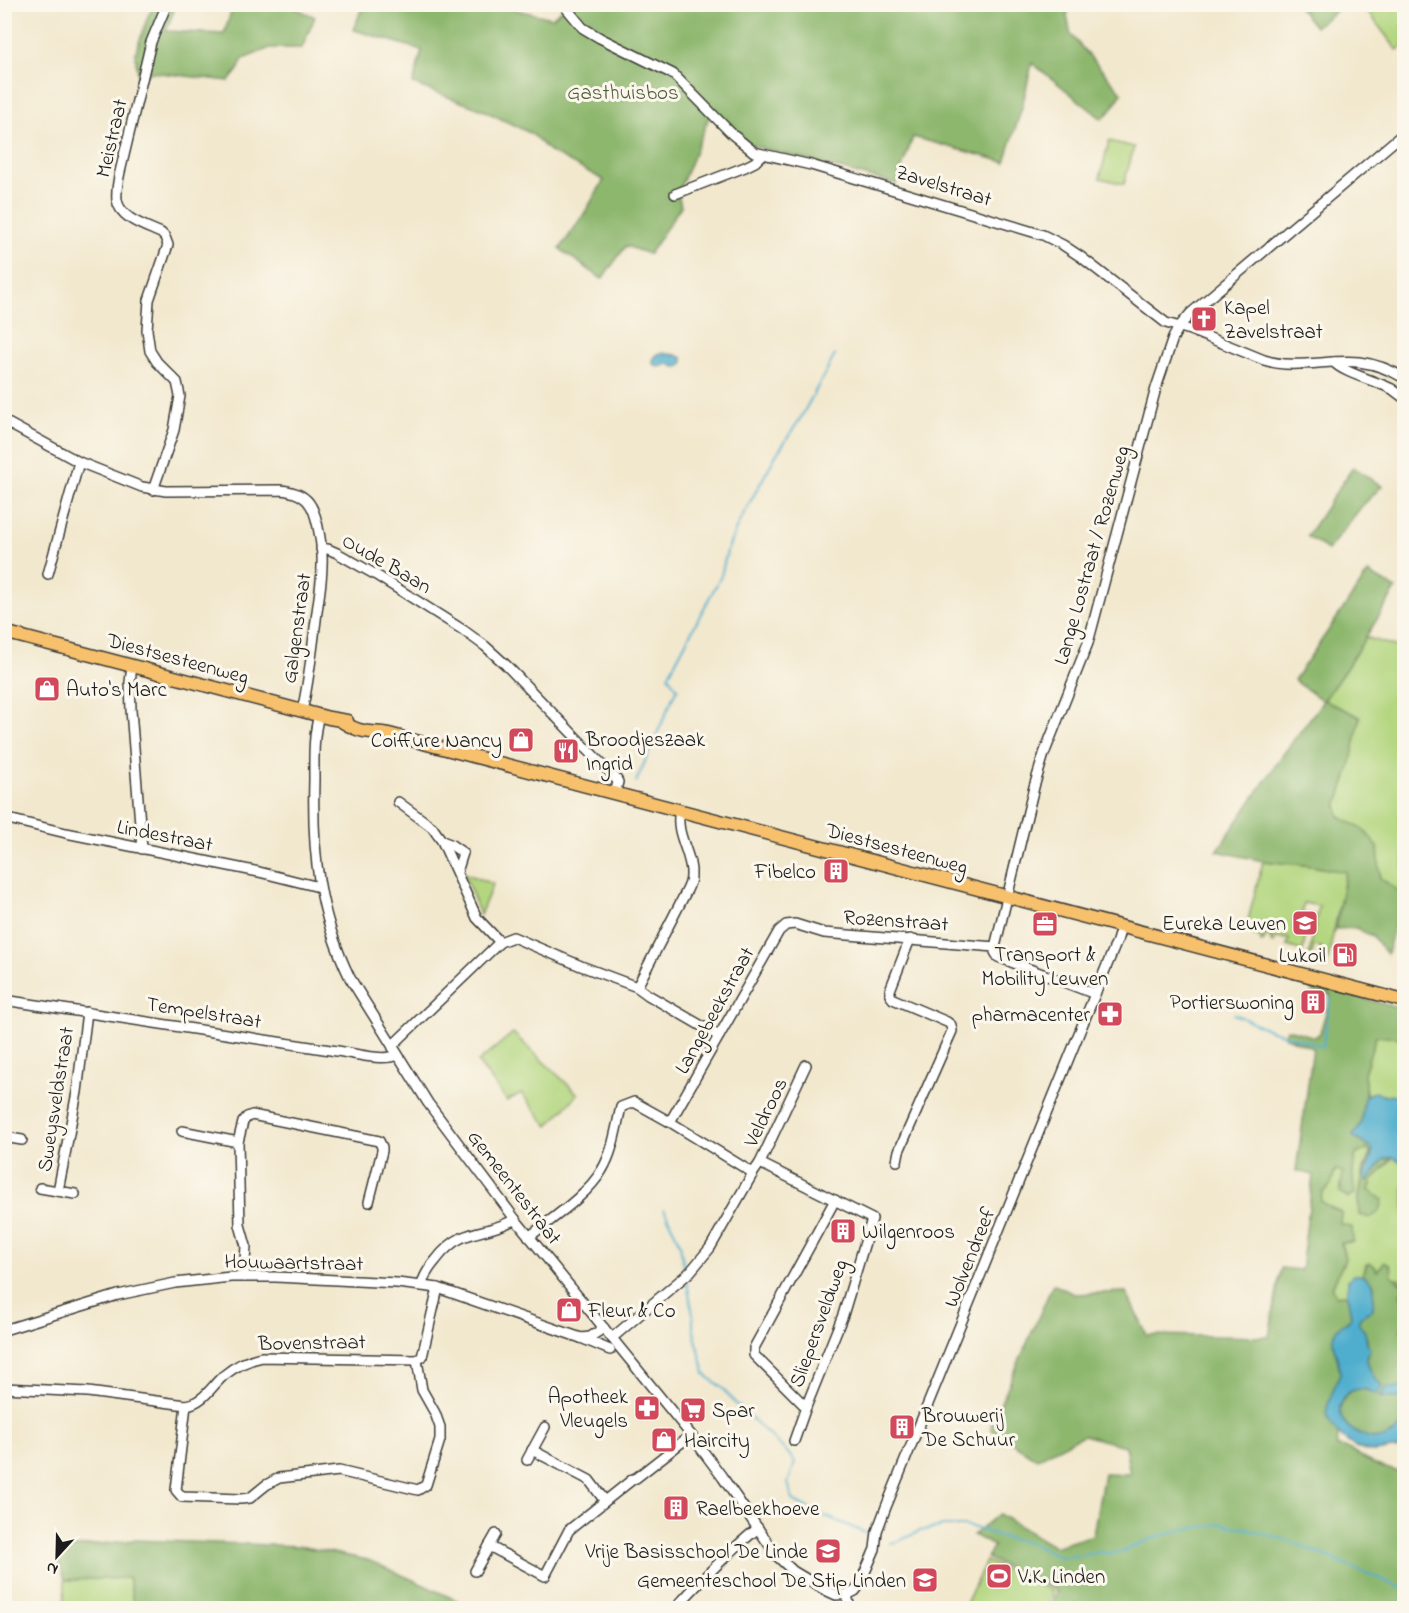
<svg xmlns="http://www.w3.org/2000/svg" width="1409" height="1613" viewBox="0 0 1409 1613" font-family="'Indie Flower',sans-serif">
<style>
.green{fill:#b3d67f;stroke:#68794e;stroke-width:1.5}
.forest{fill:#8eb76e;stroke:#556a45;stroke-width:1.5}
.water{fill:#50aece;stroke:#366575;stroke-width:1.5}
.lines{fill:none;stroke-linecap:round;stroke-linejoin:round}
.stream{stroke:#50aece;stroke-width:2}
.minor-casing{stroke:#3c3b37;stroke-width:12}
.major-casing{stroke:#3c3b37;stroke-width:15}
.minor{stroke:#fff;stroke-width:9}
.major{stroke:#f7c06c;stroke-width:12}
.labels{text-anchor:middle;stroke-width:6;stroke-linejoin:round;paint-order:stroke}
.park-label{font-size:21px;fill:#515d3f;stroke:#fbf7ec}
.street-label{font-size:21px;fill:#1c1c1c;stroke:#fbf7ec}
.poi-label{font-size:21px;fill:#1c1c1c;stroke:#fbf7ec;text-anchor:start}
</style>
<rect width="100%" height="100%" fill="#fbf7ec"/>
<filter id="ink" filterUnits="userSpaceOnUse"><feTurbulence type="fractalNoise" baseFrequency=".0167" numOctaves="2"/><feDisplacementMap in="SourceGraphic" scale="12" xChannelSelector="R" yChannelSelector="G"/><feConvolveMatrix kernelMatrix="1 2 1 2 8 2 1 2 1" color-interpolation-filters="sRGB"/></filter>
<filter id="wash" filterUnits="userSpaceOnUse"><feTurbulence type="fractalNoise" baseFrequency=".008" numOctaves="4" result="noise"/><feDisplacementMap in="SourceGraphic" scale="24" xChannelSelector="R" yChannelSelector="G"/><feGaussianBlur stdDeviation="1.35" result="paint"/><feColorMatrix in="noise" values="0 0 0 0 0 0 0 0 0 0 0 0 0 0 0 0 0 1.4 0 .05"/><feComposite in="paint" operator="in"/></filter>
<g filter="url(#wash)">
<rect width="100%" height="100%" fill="#f2e8ce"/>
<g class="green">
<polygon points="1371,5 1404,5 1404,45 1397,50 1365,8"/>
<polygon points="1109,141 1134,147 1124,184 1100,178"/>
<polygon points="1365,637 1404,649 1404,887 1403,894 1380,878 1378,848 1364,831 1339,816 1337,806 1350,767 1324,700 1347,667"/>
<polygon points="1263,861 1305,865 1346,872 1326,969 1319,967 1321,957 1318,956 1321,947 1314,946 1312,954 1309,954 1319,906 1304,903 1302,913 1314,915 1312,927 1307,927 1303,951 1287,946 1289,939 1285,938 1284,939 1276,938 1274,943 1271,942 1272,937 1269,937 1270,935 1266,934 1264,941 1261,942 1261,937 1254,935 1255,931 1250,930 1247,924"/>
<polygon points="464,873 493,884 480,915"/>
<polygon points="513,1033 578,1094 548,1126 521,1093 507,1101 478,1062"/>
<polygon points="1376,1036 1404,1038 1404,1094 1388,1096 1371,1093 1366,1095 1364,1073"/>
<polygon points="1366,1150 1371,1152 1364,1167 1358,1204 1369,1190 1372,1181 1393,1157 1404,1164 1404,1305 1402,1304 1400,1294 1404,1285 1399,1279 1379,1270 1377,1271 1376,1267 1370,1263 1366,1264 1363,1275 1358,1275 1348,1280 1347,1294 1337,1296 1331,1290 1345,1259 1341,1243 1341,1212 1327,1206 1321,1202 1322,1193 1331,1185 1335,1170 1343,1173 1353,1184 1352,1167 1356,1154"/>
<polygon points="986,1561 1053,1592 1045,1608 964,1608"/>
<polygon points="129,1578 134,1608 64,1608 65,1580"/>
</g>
<g class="forest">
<polygon points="363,4 495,5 552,18 568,4 1070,5 1067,16 1071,35 1122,93 1112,109 1102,119 1032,63 1022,107 1005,162 913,137 896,184 751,145 712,110 678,193 681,206 649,254 626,246 602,279 560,249 584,214 604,180 550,152 532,134 483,110 413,84 422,50 354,30"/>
<polygon points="155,5 176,5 166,31 224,34 233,6 235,5 288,5 315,17 302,48 270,48 243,59 238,70 229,81 151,72 139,81 135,54 148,16"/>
<polygon points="1297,5 1371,5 1365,8 1357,5 1344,5 1315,27"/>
<polygon points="1353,467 1382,486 1362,506 1328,550 1307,536"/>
<polygon points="1368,573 1396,589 1347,667 1324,700 1360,717 1350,767 1337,806 1339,816 1364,830 1378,847 1380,878 1403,894 1387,954 1372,936 1356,928 1336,929 1346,872 1305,865 1263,861 1217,851 1282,756 1323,701 1294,680"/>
<path d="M1313,986L1404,1009V1038L1376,1036L1364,1073L1366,1095L1364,1098L1361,1123L1353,1136L1373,1150L1365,1177L1366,1180L1368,1181L1383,1160L1393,1157L1372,1181L1369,1190L1383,1200L1380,1211L1370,1218L1359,1215C1357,1195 1363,1172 1371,1152L1366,1150L1356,1154C1352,1168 1352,1180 1355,1194L1348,1198L1340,1192L1343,1173L1335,1170L1331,1185L1322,1193L1321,1201L1327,1206L1341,1212L1340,1224L1352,1227L1353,1242L1341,1243L1345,1259L1331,1289L1337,1296L1347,1294L1351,1316L1349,1321L1341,1325L1338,1362L1340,1373L1330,1421L1338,1434L1337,1447C1352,1447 1359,1457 1372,1463C1381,1468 1394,1470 1404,1473V1608H1049L1057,1591L987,1558L994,1546L973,1535L999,1514L1054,1547L1093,1535L1104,1473L1130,1474L1125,1446L1083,1435L1037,1459L992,1430L991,1425L1053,1284L1074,1294L1126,1292L1147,1335L1269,1337L1281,1268L1301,1270L1313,1175L1296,1171L1313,1048L1284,1036L1287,1029L1315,1037L1320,1033L1331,995L1311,991Z"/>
<path d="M1385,1261C1391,1265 1393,1268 1391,1275L1404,1286L1400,1294L1403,1299L1402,1304L1404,1305V1325L1401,1329L1402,1333L1404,1334V1385L1394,1388L1391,1398L1404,1397C1404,1405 1407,1418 1403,1424C1401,1428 1399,1429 1396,1431C1392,1434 1386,1439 1380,1440C1359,1441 1327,1418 1346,1396C1353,1388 1361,1388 1371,1391L1376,1381C1370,1374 1366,1362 1367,1353C1367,1348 1368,1344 1367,1339C1366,1333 1358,1327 1358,1321C1359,1315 1368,1312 1373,1309L1374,1286L1373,1283L1363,1275L1367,1264C1373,1263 1375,1266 1377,1271Z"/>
<polygon points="133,1540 299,1546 368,1560 411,1579 473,1608 134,1608 129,1578 65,1580 55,1550"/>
</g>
<g class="water">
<polygon points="661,353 676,355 683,358 683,364 681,366 676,367 668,364 659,367 653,364 653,359 658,354"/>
<path d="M1375,1092L1384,1096L1404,1094V1164L1393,1157L1383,1160L1368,1181L1366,1180L1365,1177L1373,1150C1368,1144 1360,1143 1353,1136L1361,1123L1364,1098L1371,1093Z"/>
<path d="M1354,1275C1362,1274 1371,1278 1374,1287L1373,1309L1360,1317L1359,1323L1365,1332L1368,1346L1370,1349L1366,1356C1369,1368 1372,1377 1382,1385L1377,1395C1343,1372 1318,1424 1369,1437C1384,1441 1395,1435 1404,1423V1451C1393,1445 1384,1453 1372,1452C1354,1451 1326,1429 1327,1409C1328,1401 1337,1381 1340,1373C1340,1353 1319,1334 1349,1321L1351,1316L1347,1294L1348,1280Z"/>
<polygon points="1404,1385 1404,1397 1392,1398 1380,1397 1386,1387 1394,1388"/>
</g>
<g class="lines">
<g class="stream">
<polyline points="678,689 668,676 721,576 727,551 738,524 776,455 800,419 835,355"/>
<polyline points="636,782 677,688"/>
<polyline points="1234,1014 1272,1031 1323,1046 1330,998"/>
<polyline points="664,1209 680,1244 684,1269"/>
<polyline points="687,1283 693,1315 693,1327 705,1374 723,1389 734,1402 788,1453 795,1462 788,1483 793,1500 813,1511 866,1533"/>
<polyline points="890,1543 899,1541 920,1531 944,1526 964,1526 975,1528 1009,1539 1030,1543 1061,1557 1068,1557 1102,1552 1108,1554 1120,1552 1156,1537 1186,1529 1221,1524 1245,1528 1295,1543 1404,1589"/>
</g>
</g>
</g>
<g filter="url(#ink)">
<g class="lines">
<defs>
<g id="minor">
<path d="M563,4L583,28L600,38L673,74L733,135L754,152L811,165L1043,235L1063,245L1081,257L1166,323L1190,330L1264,360C1295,370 1328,359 1359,362C1375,364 1391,370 1404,378"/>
<polyline points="675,194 745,167 755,162 762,155"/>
<path d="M1334,362C1341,372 1379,382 1392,389C1396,392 1400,395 1404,398"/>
<path d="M4,421L79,462L142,487L166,491L280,490C292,491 305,495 311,506C318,518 323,551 322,565C322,583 318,602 316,620C312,650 309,681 302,711"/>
<path d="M153,490L174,430L180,396L177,382L157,362L150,351L147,330L149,300L168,245L165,237L161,233C146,226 120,219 117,200C116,191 118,181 120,172L151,42L167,4"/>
<polyline points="321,549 328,549 337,553 376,575 463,630 485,646 506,665 617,780 618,782 615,794"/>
<polyline points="48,574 79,462"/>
<polyline points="132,666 130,682 131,710 142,849"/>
<path d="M319,715C313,736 314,758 314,780C312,852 318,912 350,978L428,1103L515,1219L691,1435L723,1478L777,1556L793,1571L823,1589L836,1595L849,1594L855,1591L859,1586L875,1549L877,1531L886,1507L1095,994L1117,941L1121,927"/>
<polyline points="398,802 432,827 442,841 477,918 500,942"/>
<polyline points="4,818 66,833 259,872 319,887"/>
<polyline points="442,841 450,844 463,853 457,872"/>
<polyline points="995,947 1034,787 1044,754 1088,643 1156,388 1173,338 1179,327 1191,313 1404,133"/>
<path d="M637,987L687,890C689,886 691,881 691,876C693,855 674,834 680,811"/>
<path d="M4,1000L337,1051C352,1053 384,1062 397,1055"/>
<polyline points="393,1048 394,1044 500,942 513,937 581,966 637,987 648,995 719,1036"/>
<polyline points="670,1122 779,931 786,925 795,924 824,933 995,947 995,952 998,957 1095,994"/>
<polyline points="182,1131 238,1142"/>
<polyline points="4,1137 22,1140"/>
<polyline points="897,1161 899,1151 952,1031 951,1025 947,1022 893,999 890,995 890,990 910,939"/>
<polyline points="760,1163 872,1219 843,1315 806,1407 794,1441"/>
<polyline points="40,1188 75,1194"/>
<polyline points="58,1191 77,1092 87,1012"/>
<path d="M529,1237C551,1219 588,1195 602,1170C613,1152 616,1128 621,1107L634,1102L670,1122L753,1173"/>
<polyline points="244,1277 246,1246 240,1225 238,1142 243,1122 247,1117 252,1115 379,1141 382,1147 382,1151 369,1202"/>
<path d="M422,1285C424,1275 429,1268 436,1260C442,1252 451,1243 461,1238C478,1230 498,1230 515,1219"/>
<polyline points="4,1330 118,1295 175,1283 231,1277 276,1277 397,1283 438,1288 581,1338 610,1350"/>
<polyline points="581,1338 590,1337 604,1328"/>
<polyline points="612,1338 690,1272 710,1248 753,1173 760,1163 806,1065"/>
<polyline points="417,1360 422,1357 438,1288"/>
<path d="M4,1388L88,1392L186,1405C203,1403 211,1387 223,1376C235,1366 247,1360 262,1357L417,1360"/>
<polyline points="186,1405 176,1490 182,1497 241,1499 250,1498 266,1485 279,1478 339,1471 418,1490 426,1485 440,1440 440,1427 435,1413 422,1390 417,1360"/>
<polyline points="806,1407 754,1355 754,1348 835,1200"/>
<polyline points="532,1450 589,1480 605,1501"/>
<polyline points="527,1460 545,1427"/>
<polyline points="489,1546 545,1576 569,1530 633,1479 636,1478 691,1435"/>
<polyline points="475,1571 496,1534"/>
<polyline points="847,1595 850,1608"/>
<path d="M678,1608L680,1603C705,1576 730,1551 758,1528"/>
</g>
<g id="major">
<polyline points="4,632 329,718 347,721"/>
<path d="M341,721C349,726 356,730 364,731C373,733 381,732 389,734L1404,1001"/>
</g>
</defs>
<use href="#minor" class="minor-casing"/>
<use href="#major" class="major-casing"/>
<use href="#minor" class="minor"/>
<use href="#major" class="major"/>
</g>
</g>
<defs>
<symbol id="church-square" viewBox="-11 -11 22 22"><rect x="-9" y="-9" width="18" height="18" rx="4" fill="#d1495b" stroke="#fbf7ec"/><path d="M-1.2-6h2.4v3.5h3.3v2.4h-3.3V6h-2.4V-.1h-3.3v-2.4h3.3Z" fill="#fff"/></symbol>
<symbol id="shop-square" viewBox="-11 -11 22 22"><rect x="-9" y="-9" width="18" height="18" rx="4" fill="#d1495b" stroke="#fbf7ec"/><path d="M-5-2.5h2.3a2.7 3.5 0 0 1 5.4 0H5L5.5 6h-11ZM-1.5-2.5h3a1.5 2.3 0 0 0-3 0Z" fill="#fff"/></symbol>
<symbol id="restaurant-square" viewBox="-11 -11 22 22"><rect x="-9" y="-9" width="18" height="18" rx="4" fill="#d1495b" stroke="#fbf7ec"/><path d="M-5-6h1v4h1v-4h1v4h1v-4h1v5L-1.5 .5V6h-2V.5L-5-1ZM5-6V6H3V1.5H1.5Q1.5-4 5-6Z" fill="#fff"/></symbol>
<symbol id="building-square" viewBox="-11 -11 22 22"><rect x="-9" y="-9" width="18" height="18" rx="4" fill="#d1495b" stroke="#fbf7ec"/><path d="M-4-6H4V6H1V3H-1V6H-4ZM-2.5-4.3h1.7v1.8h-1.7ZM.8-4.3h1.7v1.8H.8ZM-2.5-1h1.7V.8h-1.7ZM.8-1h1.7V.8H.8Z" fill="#fff"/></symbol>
<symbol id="school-square" viewBox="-11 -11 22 22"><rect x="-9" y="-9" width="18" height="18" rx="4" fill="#d1495b" stroke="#fbf7ec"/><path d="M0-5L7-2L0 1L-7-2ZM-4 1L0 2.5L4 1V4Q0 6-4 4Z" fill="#fff"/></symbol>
<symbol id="office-square" viewBox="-11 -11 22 22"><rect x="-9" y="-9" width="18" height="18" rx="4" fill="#d1495b" stroke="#fbf7ec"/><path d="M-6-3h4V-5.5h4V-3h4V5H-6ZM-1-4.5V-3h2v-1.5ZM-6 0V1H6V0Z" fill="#fff"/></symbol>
<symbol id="fuel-square" viewBox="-11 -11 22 22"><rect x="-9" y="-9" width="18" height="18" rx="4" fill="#d1495b" stroke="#fbf7ec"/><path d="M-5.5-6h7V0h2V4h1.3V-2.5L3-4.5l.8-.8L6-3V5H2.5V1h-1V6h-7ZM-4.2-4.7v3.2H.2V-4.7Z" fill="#fff"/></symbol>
<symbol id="pharmacy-square" viewBox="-11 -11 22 22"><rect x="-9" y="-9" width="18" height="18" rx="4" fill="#d1495b" stroke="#fbf7ec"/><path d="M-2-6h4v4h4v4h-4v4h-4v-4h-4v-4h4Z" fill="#fff"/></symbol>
<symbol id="supermarket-square" viewBox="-11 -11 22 22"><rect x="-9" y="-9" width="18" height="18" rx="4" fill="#d1495b" stroke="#fbf7ec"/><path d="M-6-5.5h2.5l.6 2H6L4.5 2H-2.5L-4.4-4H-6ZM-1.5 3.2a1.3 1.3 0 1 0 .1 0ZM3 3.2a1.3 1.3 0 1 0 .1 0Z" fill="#fff"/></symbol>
<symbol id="stadium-square" viewBox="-11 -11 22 22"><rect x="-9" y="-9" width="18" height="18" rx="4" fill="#d1495b" stroke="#fbf7ec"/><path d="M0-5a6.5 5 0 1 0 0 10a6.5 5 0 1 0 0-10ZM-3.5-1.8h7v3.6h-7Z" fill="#fff"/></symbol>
</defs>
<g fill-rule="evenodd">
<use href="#church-square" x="1189" y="304" width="30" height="30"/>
<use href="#shop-square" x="32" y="674" width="30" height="30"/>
<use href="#shop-square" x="506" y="725" width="30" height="30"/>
<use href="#restaurant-square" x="551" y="736" width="30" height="30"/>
<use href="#building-square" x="821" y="856" width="30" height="30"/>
<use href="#school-square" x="1290" y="908" width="30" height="30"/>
<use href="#office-square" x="1030" y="909" width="30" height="30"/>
<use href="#fuel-square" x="1330" y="940" width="30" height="30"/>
<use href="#building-square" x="1298" y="987" width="30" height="30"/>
<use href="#pharmacy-square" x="1095" y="999" width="30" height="30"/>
<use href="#building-square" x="828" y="1216" width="30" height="30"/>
<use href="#shop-square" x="554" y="1295" width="30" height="30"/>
<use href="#pharmacy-square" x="632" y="1393" width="30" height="30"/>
<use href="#supermarket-square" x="678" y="1395" width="30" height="30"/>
<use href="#building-square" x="887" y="1412" width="30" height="30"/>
<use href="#shop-square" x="649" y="1425" width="30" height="30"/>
<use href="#building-square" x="661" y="1493" width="30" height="30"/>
<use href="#school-square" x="813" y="1536" width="30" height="30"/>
<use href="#stadium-square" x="984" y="1561" width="30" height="30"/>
<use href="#school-square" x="910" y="1565" width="30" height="30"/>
</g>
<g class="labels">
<g class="park-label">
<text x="623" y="99">Gasthuisbos</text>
</g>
<g class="street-label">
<text transform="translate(111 138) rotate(-77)" y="7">Meistraat</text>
<text transform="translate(944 185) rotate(17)" y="7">Zavelstraat</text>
<text transform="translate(1091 555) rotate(-74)" y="7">Lange Lostraat / Rozenweg</text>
<text transform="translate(387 563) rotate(30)" y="7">Oude Baan</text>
<text transform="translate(296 628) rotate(-82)" y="7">Galgenstraat</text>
<text transform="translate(178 658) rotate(15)" y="7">Diestsesteenweg</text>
<text transform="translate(165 835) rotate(11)" y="7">Lindestraat</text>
<text transform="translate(897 848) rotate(15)" y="7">Diestsesteenweg</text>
<text transform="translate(896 920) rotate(4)" y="7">Rozenstraat</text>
<text transform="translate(714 1010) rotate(-61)" y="7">Langebeekstraat</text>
<text transform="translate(204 1012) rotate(9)" y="7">Tempelstraat</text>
<text transform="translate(55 1099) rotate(-81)" y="7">Sweysveldstraat</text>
<text transform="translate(765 1112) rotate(-64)" y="7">Veldroos</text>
<text transform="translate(515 1187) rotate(52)" y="7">Gemeentestraat</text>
<text transform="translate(969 1257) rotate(-68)" y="7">Wolvendreef</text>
<text transform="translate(294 1262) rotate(1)" y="7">Houwaartstraat</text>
<text transform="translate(818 1323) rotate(-70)" y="7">Sliepersveldweg</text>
<text transform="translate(312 1342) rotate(-1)" y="7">Bovenstraat</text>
</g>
<g class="poi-label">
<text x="1224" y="314">Kapel<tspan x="1224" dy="24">Zavelstraat</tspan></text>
<text x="66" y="696">Auto's Marc</text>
<text x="586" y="746">Broodjeszaak<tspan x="586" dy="24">Ingrid</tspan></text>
<text x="502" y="747" text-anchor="end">Coiffure Nancy</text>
<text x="816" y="878" text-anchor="end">Fibelco</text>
<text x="1286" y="930" text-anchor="end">Eureka Leuven</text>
<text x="1045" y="961" text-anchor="middle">Transport &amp;<tspan x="1045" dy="24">Mobility Leuven</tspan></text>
<text x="1326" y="962" text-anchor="end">Lukoil</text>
<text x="1294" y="1009" text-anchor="end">Portierswoning</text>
<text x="1090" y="1021" text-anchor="end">pharmacenter</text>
<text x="862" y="1238">Wilgenroos</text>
<text x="588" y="1317">Fleur &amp; Co</text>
<text x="628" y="1403" text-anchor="end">Apotheek<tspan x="628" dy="24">Vleugels</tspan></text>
<text x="712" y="1417">Spar</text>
<text x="922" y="1422">Brouwerij<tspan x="922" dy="24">De Schuur</tspan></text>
<text x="684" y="1447">Haircity</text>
<text x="696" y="1515">Raelbeekhoeve</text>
<text x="808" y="1558" text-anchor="end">Vrije Basisschool De Linde</text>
<text x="1018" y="1583">V.K. Linden</text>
<text x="906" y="1587" text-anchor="end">Gemeenteschool De Stip Linden</text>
</g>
</g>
<rect width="1409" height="1613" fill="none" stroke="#fbf7ec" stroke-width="24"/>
<g transform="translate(57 1556) rotate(202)" stroke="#fbf7ec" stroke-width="4.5" paint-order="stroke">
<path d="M0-4.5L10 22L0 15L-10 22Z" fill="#1c1c1c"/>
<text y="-9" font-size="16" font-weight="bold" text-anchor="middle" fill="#1c1c1c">N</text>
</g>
</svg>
